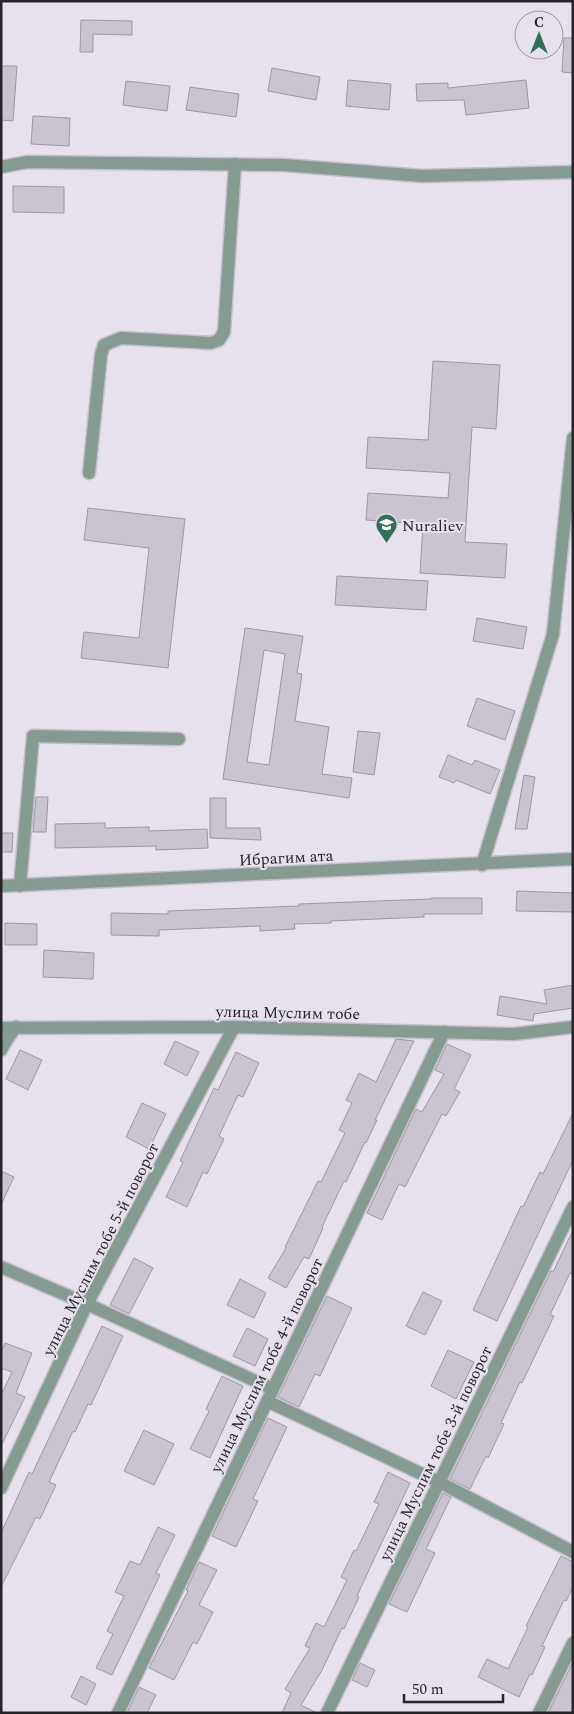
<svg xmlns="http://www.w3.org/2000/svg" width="574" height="1714" viewBox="0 0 574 1714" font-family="Spectral,serif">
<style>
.building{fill:#cac4d1;stroke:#9d97a4;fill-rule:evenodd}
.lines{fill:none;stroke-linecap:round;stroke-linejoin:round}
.minor-casing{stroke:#c4bfcb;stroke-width:15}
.minor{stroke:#859a91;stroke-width:12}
.labels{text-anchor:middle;stroke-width:4;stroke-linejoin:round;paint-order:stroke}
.poi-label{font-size:16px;fill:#272429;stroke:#e7e1ee;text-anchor:start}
.street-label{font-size:16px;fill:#272429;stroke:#e7e1ee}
</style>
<rect width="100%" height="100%" fill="#e7e1ee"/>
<g class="building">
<polygon points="81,20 132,21 132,35 93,34 93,52 80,52"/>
<polygon points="564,38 573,38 573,73 562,72"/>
<polygon points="1,66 17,66 13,121 1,120"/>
<polygon points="272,68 320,77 316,100 268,91"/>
<polygon points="348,80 391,84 389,110 346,106"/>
<polygon points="526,80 529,108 466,115 464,100 417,101 416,84 448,83 448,88"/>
<polygon points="126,81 170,86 167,111 123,105"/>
<polygon points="190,87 239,94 236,117 186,110"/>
<polygon points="33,116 70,118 69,146 31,144"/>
<polygon points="13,186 64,187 64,213 13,212"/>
<polygon points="433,361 500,365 496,429 472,427 465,542 507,544 505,578 420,573 423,524 366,520 368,493 448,498 450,473 366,468 368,437 428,440"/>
<polygon points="88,508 185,519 168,668 81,658 84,632 139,638 149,548 84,540"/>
<polygon points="337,576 428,581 426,610 335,605"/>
<polygon points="477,618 527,627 523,649 473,641"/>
<path d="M245,628L303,636L297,673L302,674L295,721L329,727L322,774L352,778L349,798L223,779ZM264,650L285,654L269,765L247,762Z"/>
<polygon points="477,698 515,711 505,740 467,726"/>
<polygon points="358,731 380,733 374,775 353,772"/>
<polygon points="448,755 472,765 475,760 500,770 490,794 456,780 454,783 439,777"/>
<polygon points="524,775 535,777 527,829 515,829"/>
<polygon points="36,797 48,797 46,832 33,832"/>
<polygon points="210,798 226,798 226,828 260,828 261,840 210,838"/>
<polygon points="105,823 105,828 149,827 149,831 207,829 208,848 156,850 156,846 55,848 55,824"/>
<polygon points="1,833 13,833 12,852 1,852"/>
<polygon points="517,891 573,893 573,912 516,911"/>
<polygon points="431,898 482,898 482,914 424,914 424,917 331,921 331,923 294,924 295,929 260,931 260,926 159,930 159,936 111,935 111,913 168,914 168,911 299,906 299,904 431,899"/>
<polygon points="5,923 37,924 37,945 5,945"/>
<polygon points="44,950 94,953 93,979 43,977"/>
<polygon points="573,985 573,1008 534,1014 533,1021 497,1015 500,996 547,1004 544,990"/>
<polygon points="396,1039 414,1041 375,1120 377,1120 366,1143 365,1142 346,1182 344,1181 322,1227 323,1228 309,1259 304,1257 286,1288 268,1278 286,1248 285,1247 318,1181 321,1182 345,1133 339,1130 352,1103 346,1100 359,1073 376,1082"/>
<polygon points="175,1041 199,1052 187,1076 164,1064"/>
<polygon points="447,1044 471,1055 454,1089 460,1092 446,1116 442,1114 405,1187 399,1184 382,1220 367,1213 416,1109 422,1112 444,1074 435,1070"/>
<polygon points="20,1050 42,1060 28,1090 6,1079"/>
<polygon points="236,1052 259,1063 243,1097 238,1095 219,1136 224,1139 207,1174 203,1172 187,1207 166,1197 183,1162 180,1161 214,1088 218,1090"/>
<polygon points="142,1103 166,1114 149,1149 126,1137"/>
<polygon points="573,1113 573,1160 497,1321 473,1310 521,1206 523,1207 540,1172 543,1174"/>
<polygon points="1,1171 14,1177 1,1205"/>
<polygon points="573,1230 573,1274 570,1273 550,1315 554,1316 522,1383 520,1382 501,1423 504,1424 488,1458 486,1456 470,1489 450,1479 551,1271 553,1272"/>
<polygon points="134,1258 153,1268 129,1314 110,1305"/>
<polygon points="240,1279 266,1293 254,1318 227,1305"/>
<polygon points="423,1292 442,1301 425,1335 406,1326"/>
<polygon points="327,1296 352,1308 320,1376 315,1374 299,1407 278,1397"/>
<polygon points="102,1326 123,1336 91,1405 88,1404 75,1432 73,1431 49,1482 56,1485 40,1519 36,1517 1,1587 1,1533 29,1472 32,1474"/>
<polygon points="247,1328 268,1339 255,1366 233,1356"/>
<polygon points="5,1343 32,1353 16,1393 25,1397 1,1446 1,1395 12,1372 1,1368 1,1352"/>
<polygon points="448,1350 474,1362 456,1399 431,1386"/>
<polygon points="222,1376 243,1386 210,1458 190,1449 209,1411 206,1409"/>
<polygon points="268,1418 287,1427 253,1499 258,1501 236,1547 212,1536"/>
<polygon points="144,1430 174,1444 154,1485 124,1471"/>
<polygon points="388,1472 410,1483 374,1559 357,1596 359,1597 344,1629 342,1628 322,1670 301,1705 317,1713 282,1713 291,1693 285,1689 310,1648 305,1646 316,1623 324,1627 347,1580 341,1577 354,1550 356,1551 379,1504 374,1502"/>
<polygon points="443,1493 451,1497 426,1549 435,1553 407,1612 389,1604"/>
<polygon points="158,1527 175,1535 156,1573 160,1575 112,1675 96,1668 113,1634 107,1631 124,1596 115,1592 130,1561 140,1565"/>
<polygon points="561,1556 573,1562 573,1587 566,1601 564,1600 542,1646 545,1647 532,1675 530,1674 519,1697 478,1677 487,1659 508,1669 528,1627 526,1626"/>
<polygon points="199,1562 217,1570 199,1605 213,1612 197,1644 193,1642 174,1680 149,1668 188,1591 186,1590"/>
<polygon points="573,1662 573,1713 548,1713"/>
<polygon points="360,1663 375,1670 367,1687 352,1680"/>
<polygon points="81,1676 96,1684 86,1705 71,1697"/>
<polygon points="139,1687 156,1695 147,1713 127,1713"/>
</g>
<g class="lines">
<defs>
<g id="minor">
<polyline points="1,167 27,162 284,165 422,176 573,172"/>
<polyline points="89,473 101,355 104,345 121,338 211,343 219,340 224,332 235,164"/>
<polyline points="482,865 553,634 573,438"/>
<polyline points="1,886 573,859"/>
<polyline points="20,886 33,736 179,739"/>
<polyline points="1,1028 234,1027 514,1034 573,1027"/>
<polyline points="1,1050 8,1038 16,1027"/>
<polyline points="1,1267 87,1304 273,1389"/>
<polyline points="267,1401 439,1482 573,1552"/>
<polyline points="1,1488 87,1304 234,1027"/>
<polyline points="118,1713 444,1032"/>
<polyline points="327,1713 573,1207"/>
<polyline points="539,1713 573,1643"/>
</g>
</defs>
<use href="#minor" class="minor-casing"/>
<use href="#minor" class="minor"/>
</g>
<defs>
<symbol id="school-pin" viewBox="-11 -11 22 30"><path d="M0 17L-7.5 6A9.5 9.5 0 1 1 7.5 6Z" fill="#326f5a" stroke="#e7e1ee"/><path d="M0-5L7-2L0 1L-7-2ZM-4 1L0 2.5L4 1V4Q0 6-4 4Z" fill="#fff"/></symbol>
</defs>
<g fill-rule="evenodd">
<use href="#school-pin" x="374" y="512" width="25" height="34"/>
</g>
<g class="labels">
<g class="poi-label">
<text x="402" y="531">Nuraliev</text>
</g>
<g class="street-label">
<text transform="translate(286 857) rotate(-3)" y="6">Ибрагим ата</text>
<text transform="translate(288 1012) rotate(1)" y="6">улица Муслим тобе</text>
<text transform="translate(100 1249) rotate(-63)" y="6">улица Муслим тобе 5-й поворот</text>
<text transform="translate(266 1365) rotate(-64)" y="6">улица Муслим тобе 4-й поворот</text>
<text transform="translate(435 1453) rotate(-64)" y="6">улица Муслим тобе 3-й поворот</text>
</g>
</g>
<rect width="574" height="1714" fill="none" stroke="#272429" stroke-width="5"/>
<g transform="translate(539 35)"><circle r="24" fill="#e7e1ee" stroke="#9a959f"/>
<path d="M0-4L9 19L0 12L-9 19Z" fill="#326f5a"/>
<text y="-8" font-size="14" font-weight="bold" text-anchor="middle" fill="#272429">С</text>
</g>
<path d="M404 1694v8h99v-8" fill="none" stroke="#272429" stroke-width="2.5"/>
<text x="412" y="1694" font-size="15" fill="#272429" stroke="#e7e1ee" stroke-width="4" paint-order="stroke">50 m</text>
</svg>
